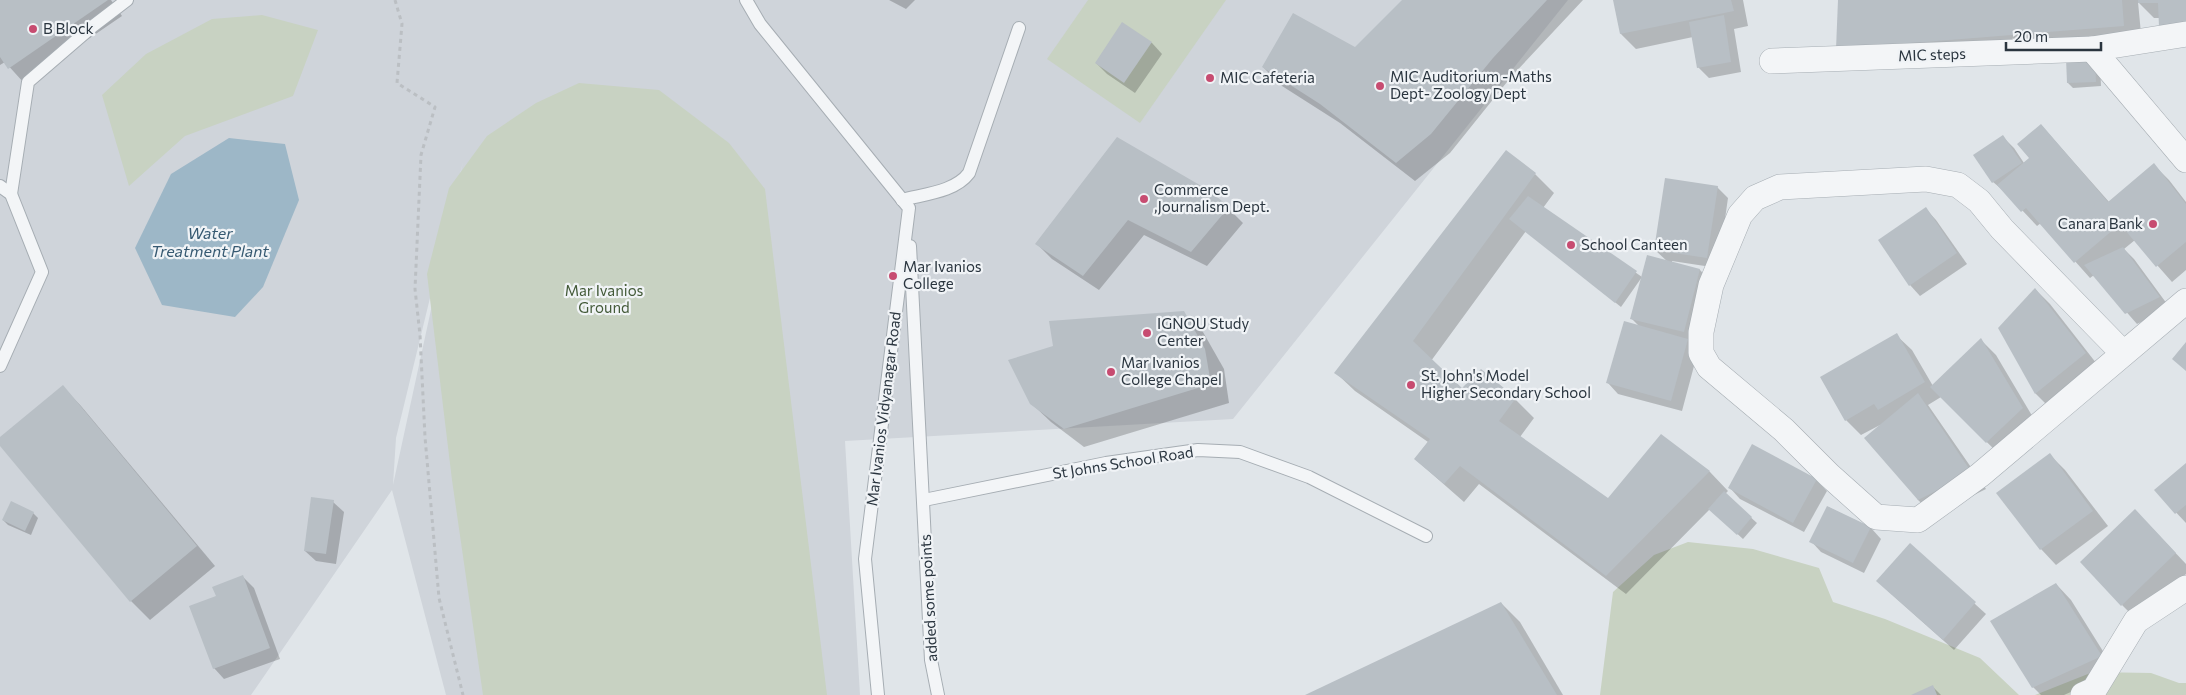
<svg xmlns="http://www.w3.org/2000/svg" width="2186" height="695" viewBox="0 0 2186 695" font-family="Commissioner,sans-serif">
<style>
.built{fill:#cfd4da;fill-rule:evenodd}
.green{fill:#c8d2c2}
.water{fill:#9db7c7}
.shadow{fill:#0003}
.building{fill:#b8bfc5}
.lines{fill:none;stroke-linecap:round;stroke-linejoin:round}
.service-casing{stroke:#a6adb3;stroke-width:14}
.minor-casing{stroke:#a6adb3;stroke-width:26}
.path{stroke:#bbbfc3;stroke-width:3;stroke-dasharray:4 4;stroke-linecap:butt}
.service{stroke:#f3f5f7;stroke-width:12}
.minor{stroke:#f3f5f7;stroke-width:25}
.poi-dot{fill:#c74c71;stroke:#f0f3f6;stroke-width:2}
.labels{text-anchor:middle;stroke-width:4.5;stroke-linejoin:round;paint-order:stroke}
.poi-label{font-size:15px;fill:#2a353f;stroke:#f0f3f6;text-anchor:start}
.street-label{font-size:15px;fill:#2a353f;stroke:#f0f3f6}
.park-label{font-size:15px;fill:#435a38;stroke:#f0f3f6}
.water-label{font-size:16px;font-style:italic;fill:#365971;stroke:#f0f3f6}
</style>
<rect width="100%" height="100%" fill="#e0e5e9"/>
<path class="built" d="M0,0H1568L1233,419L845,441L860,695H446L392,490L251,695H0ZM463,162L393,485L396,438Z"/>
<g class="green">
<polygon points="1088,0 1226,0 1140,123 1047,59"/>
<polygon points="262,15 318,30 293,96 185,136 129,186 102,95 146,54 212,19"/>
<polygon points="579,83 659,90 729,143 765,189 827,695 483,695 452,480 427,274 449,188 487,136 536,103"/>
<polygon points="1688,542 1753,549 1819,568 1833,602 1885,619 1980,658 2019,695 1600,695 1613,592 1654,555"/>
<polygon points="2093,672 2151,673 2179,683 2186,683 2186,695 2035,695"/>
</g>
<polygon class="water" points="229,138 285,144 299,200 263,287 235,317 162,305 135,248 171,174"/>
<g class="shadow">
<polygon points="0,0 111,0 122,16 24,83 5,62 0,65"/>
<polygon points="889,0 915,0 906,9"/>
<polygon points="1403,0 1583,0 1511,77 1450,153 1415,181 1340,123 1282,86 1263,67 1355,48"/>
<polygon points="1614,0 1743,0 1748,26 1734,29 1741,72 1709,78 1698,67 1693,37 1636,49 1621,34"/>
<polygon points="1840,0 2186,0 2160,18 2154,18 2138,2 2142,44 1856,67"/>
<polygon points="1123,24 1152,43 1162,54 1135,93 1107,74 1096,63"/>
<polygon points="2100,63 2101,86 2073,88 2068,83"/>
<polygon points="2041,125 2110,203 2154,165 2169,180 2186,202 2186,270 2172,282 2135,240 2124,249 2134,259 2170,308 2137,324 2094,275 2090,278 2041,223 2037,226 2005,192 1993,182 2003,137 2014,148 2024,163 2031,158"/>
<polygon points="1117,139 1228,208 1243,223 1207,266 1144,235 1099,290 1052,259 1037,244"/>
<polygon points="1535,174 1554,193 1543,208 1642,277 1621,307 1526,231 1431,361 1462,390 1481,371 1515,399 1534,418 1520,437 1608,500 1662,436 1710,472 1728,491 1725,494 1757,523 1743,539 1710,509 1626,594 1479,484 1464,502 1415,459 1428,442 1355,391 1336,373"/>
<polygon points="1717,187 1728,198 1718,268 1672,261 1672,263 1700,270 1710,281 1694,342 1688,341 1698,351 1682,411 1618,394 1608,383 1640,327 1631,318 1668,262 1655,250"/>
<polygon points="1926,209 1936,220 1967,264 1920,296 1910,285"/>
<polygon points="2035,289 2050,304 2100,368 2051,409 2036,394 2000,328"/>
<polygon points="1183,313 1203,332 1224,369 1229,403 1084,447 1051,422 1031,403"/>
<polygon points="1896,335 1912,350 1933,386 1981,340 1996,355 2037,424 2002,457 1941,397 1928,405 1986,489 1934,515 1918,500 1880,425 1861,435 1846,420"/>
<polygon points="63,387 81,406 215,566 150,620 131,601 0,444 0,439"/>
<polygon points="2050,455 2065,470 2108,526 2056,565 2041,549"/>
<polygon points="2186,464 2186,523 2156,491"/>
<polygon points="1816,480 1827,491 1804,532 1740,499 1730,488"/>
<polygon points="333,502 344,512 336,564 316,561 305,551"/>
<polygon points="1828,507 1871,528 1881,539 1864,573 1821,552 1811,541"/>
<polygon points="33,513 38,518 31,535 8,525 3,520"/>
<polygon points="2150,526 2186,564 2186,574 2137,620 2122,605"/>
<polygon points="1910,545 1986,614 1954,650 1888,591"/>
<polygon points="243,577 254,588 280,659 224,679 214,668 217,597"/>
<polygon points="2056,584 2071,600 2116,672 2064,695 2041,695 2033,687"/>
<polygon points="1501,603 1520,622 1563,695 1308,695"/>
<polygon points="1933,687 1941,695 1914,695"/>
</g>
<g class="building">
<polygon points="0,0 108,0 8,69 0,57"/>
<polygon points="1402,0 1547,0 1493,58 1431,134 1396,163 1320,104 1262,67 1293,13 1355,47"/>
<polygon points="1613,0 1731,0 1734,11 1620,34"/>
<polygon points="1838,0 2122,0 2124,26 1836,49"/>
<polygon points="2138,0 2186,0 2186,25 2159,27 2158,3 2138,3"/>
<polygon points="1724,15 1731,62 1697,68 1689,22"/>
<polygon points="1122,22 1152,42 1124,83 1095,63"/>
<polygon points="2095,57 2096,82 2067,83 2066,58"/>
<polygon points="2041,124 2108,202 2154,163 2186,204 2186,242 2156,267 2120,224 2074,263 2026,208 2021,212 1997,185 2029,158 2017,144"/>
<polygon points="2003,135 2022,163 1992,183 1973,155"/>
<polygon points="1117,137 1210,191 1229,207 1191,252 1128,220 1083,276 1035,244"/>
<polygon points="1506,150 1536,173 1413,341 1462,388 1481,369 1516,398 1499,421 1608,498 1661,434 1710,471 1606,576 1460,466 1444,484 1414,459 1430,439 1334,373"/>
<polygon points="1665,178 1718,186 1707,258 1654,250"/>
<polygon points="1528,196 1637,271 1615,303 1509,219"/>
<polygon points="1926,207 1957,253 1909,286 1878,240"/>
<polygon points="2123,247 2160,297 2125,314 2084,265"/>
<polygon points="1647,255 1700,269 1684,332 1630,319"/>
<polygon points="2035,288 2086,353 2035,394 1998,328"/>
<polygon points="1184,311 1205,349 1211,384 1064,429 1030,404 1008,360 1053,346 1049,321"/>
<polygon points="1624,321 1688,339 1671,401 1606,383"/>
<polygon points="1897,333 1925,382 1878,410 1874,404 1845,421 1820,377"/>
<polygon points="1981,338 2023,408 1986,443 1930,387"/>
<polygon points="2186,342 2186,371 2172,359"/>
<polygon points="63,385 197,546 130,602 0,446 0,437"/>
<polygon points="1918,393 1972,473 1918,500 1864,438"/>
<polygon points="1752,444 1817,479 1793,523 1728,488"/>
<polygon points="2050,453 2093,511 2040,550 1996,493"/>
<polygon points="2186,463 2186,505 2175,514 2154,490"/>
<polygon points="1724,491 1752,517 1737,535 1708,509"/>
<polygon points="311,497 334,500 326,554 304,551"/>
<polygon points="11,501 34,512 25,531 2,520"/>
<polygon points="1827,506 1871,527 1853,563 1809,542"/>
<polygon points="2135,509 2176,553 2121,606 2080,562"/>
<polygon points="1910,543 1976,602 1943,640 1876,581"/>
<polygon points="243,575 270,648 213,669 189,606 216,596 212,587"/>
<polygon points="2056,583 2102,656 2032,688 1990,621"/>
<polygon points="1501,602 1557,695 1305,695"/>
<polygon points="1933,685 1937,695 1911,695"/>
</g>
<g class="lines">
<defs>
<g id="service">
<polyline points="746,0 760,24 909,208 865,559 878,695"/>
<polyline points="0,186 11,194 42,272 0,366"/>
<polyline points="11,194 28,82 93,26 127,0"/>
<path d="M902,200C924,194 955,192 969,173L1019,28"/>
<polyline points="910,246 931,660 938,695"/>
<polyline points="924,500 1106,463 1198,450 1240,452 1309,477 1426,536"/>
</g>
<g id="minor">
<polyline points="2186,34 2092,49 2186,160"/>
<polyline points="1772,61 2092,49"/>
<polyline points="2123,353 2002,229 1979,201 1958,185 1926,179 1780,187 1755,198 1740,215 1711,285 1701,332 1701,353 1709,367 1784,430 1829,475 1876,517 1918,520 1980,475 2186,301"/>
<polyline points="2083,695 2094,690 2136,621 2186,588"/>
</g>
</defs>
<use href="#service" class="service-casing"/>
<use href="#minor" class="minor-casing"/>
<polyline class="path" points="395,0 402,24 397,83 435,107 421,155 415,289 420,335 425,437 439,598 463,695"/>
<use href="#service" class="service"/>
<use href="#minor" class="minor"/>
</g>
<g class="poi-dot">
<circle cx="33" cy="29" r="5"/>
<circle cx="1210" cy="78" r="5"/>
<circle cx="1380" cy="86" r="5"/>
<circle cx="1144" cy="199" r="5"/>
<circle cx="2153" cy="224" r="5"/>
<circle cx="1571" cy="245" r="5"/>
<circle cx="893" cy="276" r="5"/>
<circle cx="1147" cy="333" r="5"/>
<circle cx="1111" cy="372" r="5"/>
<circle cx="1411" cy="385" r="5"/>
</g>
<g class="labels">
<g class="poi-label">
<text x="43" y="34">B Block</text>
<text x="1390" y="82">MIC Auditorium -Maths<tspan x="1390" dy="17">Dept- Zoology Dept</tspan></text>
<text x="1220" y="83">MIC Cafeteria</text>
<text x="1154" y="195">Commerce<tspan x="1154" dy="17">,Journalism Dept.</tspan></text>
<text x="2143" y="229" text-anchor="end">Canara Bank</text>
<text x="1581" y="250">School Canteen</text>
<text x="903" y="272">Mar Ivanios<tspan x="903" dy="17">College</tspan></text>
<text x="1157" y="329">IGNOU Study<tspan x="1157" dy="17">Center</tspan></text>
<text x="1121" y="368">Mar Ivanios<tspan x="1121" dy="17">College Chapel</tspan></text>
<text x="1421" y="381">St. John's Model<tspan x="1421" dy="17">Higher Secondary School</tspan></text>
</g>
<g class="street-label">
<text transform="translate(1932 55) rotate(-2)" y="5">MIC steps</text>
<text transform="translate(884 409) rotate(-83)" y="5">Mar Ivanios Vidyanagar Road</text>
<text transform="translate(1123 463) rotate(-9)" y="5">St Johns School Road</text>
<text transform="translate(929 598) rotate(-93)" y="5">added some points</text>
</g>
<g class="park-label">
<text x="604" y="296">Mar Ivanios<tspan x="604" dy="17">Ground</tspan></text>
</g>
<g class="water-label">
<text x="210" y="239">Water<tspan x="210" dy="18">Treatment Plant</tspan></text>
</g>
</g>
<path d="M2006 42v8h95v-8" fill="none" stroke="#2a353f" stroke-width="2.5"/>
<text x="2014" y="42" font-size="15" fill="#2a353f" stroke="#f0f3f6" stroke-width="4" paint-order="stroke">20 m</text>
</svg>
